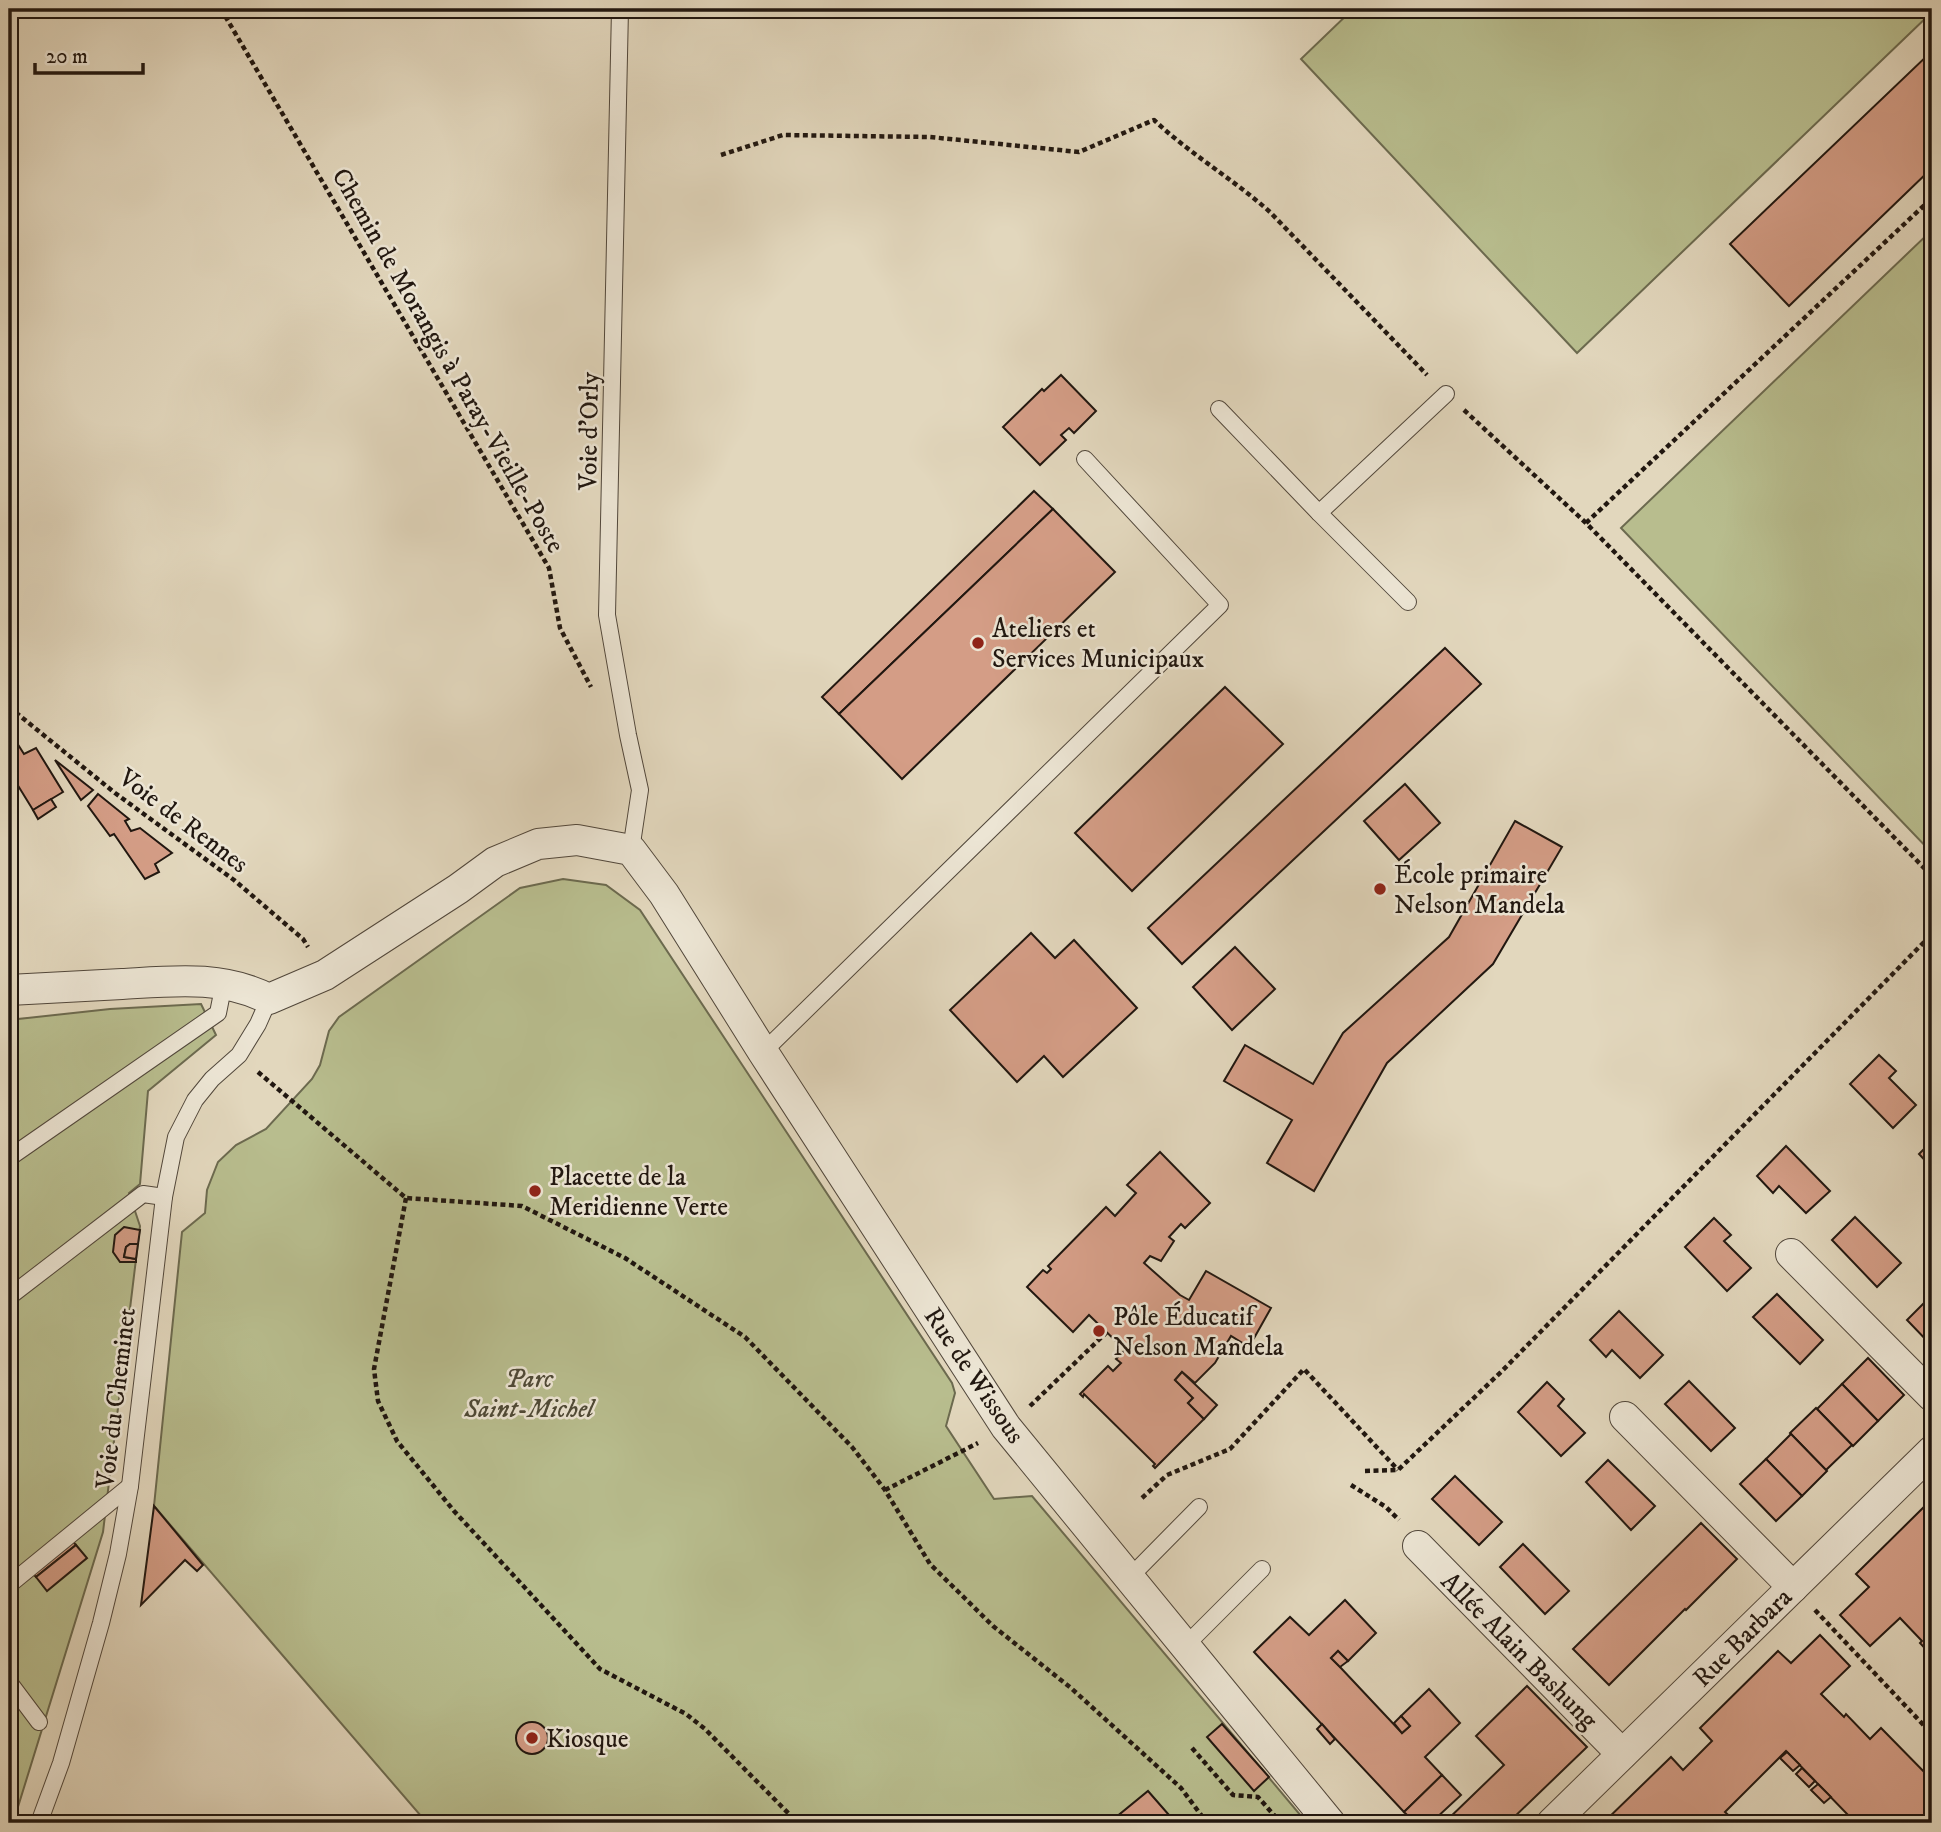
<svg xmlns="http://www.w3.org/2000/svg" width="1941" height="1832" viewBox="0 0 1941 1832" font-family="'IM FELL DW Pica',serif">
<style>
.green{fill:#b8bd8e;stroke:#6c6a4f;stroke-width:2}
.building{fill:#d49d86;stroke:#211710;stroke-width:2}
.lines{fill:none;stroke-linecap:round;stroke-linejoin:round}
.lane-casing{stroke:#51473b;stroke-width:18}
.street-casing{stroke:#51473b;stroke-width:32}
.path{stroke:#211710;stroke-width:4.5;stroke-dasharray:5 3.5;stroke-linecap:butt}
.lane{stroke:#ece5d4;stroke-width:16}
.street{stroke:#ece5d4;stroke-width:30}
.poi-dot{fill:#8f2418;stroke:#ece5d4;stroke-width:2.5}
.labels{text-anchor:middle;stroke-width:5;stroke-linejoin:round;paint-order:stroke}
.street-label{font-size:26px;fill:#211710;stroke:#ece5d4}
.poi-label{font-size:26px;fill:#211710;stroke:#ece5d4;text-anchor:start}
.park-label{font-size:26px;font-style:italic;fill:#4e4936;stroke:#ece5d4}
</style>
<rect width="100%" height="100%" fill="#e2d7bd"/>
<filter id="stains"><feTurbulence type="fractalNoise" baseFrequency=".00286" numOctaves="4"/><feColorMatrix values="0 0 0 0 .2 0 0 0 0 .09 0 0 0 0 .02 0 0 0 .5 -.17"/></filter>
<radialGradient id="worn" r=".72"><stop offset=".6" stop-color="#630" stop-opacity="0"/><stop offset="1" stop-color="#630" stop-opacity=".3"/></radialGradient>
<g class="green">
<polygon points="1353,9 1932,9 1932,12 1577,353 1301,59"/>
<polygon points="1932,230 1932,853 1621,528"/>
<polygon points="563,879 606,885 640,910 952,1383 955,1393 946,1426 994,1499 1032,1496 1307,1823 427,1823 154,1506 182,1232 205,1213 207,1190 218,1162 236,1145 266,1129 312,1079 320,1065 329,1031 339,1017 520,888"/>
<polygon points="201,1004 216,1035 148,1091 140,1184 129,1193 140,1226 103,1532 13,1823 9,1823 9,1020 110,1009"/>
</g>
<g class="building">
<polygon points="1932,51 1932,168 1789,306 1730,244"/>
<polygon points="1061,375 1096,411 1074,433 1069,428 1061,435 1066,440 1040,465 1003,427 1042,389 1044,391"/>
<polygon points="1034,491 1053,509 839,714 822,697"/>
<polygon points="1053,509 1115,572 902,779 839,714"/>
<polygon points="1445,648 1481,684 1182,964 1148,928"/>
<polygon points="1225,687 1283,744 1132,891 1075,833"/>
<polygon points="17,743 24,754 36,748 63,792 33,810 9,771 9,747"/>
<polygon points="55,760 93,790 81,800"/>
<polygon points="1405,784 1440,823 1399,860 1364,821"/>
<polygon points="98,794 129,819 125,821 131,831 140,828 172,853 155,864 159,872 145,879 114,834 110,836 88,806"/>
<polygon points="51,799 56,807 38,819 33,810"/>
<polygon points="1515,821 1562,847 1493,964 1387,1063 1314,1191 1267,1163 1292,1120 1224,1081 1245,1045 1313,1084 1343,1033 1449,937"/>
<polygon points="1031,933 1055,958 1074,940 1137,1008 1063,1077 1044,1056 1017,1082 950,1010"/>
<polygon points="1235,947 1275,989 1232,1030 1193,987"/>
<polygon points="1879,1055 1896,1071 1889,1078 1916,1105 1893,1128 1850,1084"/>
<polygon points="1932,1141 1932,1168 1919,1154"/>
<polygon points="1786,1146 1830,1191 1806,1213 1779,1186 1773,1193 1757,1176"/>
<polygon points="1160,1152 1210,1203 1185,1228 1181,1224 1169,1237 1174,1241 1161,1261 1150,1256 1144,1263 1180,1295 1189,1300 1206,1271 1271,1308 1249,1347 1231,1336 1215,1363 1195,1383 1182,1372 1175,1380 1193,1398 1188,1403 1204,1419 1155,1468 1153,1466 1155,1464 1084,1394 1083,1397 1080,1394 1108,1366 1113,1371 1121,1363 1116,1359 1125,1350 1089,1315 1073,1332 1027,1287 1043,1270 1047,1273 1051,1269 1048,1266 1106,1207 1115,1216 1136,1193 1127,1185"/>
<polygon points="1855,1217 1901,1263 1877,1287 1832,1240"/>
<polygon points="1714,1218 1731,1235 1724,1241 1751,1268 1727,1291 1685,1247"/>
<polygon points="124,1227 140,1230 138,1244 130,1244 126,1247 124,1257 136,1259 136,1262 120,1262 113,1252 115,1235"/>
<polygon points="130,1244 138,1244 136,1259 124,1257 126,1247"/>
<polygon points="1777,1294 1823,1340 1800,1364 1753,1317"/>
<polygon points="1932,1295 1932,1346 1907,1320"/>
<polygon points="1619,1311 1663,1355 1640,1378 1612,1350 1606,1357 1590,1340"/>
<polygon points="1868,1358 1904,1395 1878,1421 1842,1384"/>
<polygon points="1182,1372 1217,1405 1204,1419 1188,1403 1193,1398 1175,1380"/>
<polygon points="1689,1381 1735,1428 1711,1451 1665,1404"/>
<polygon points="1547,1382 1564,1399 1558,1406 1585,1433 1561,1456 1518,1412"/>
<polygon points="1842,1384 1878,1421 1853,1446 1817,1409"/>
<polygon points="1816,1408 1852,1445 1826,1470 1790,1433"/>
<polygon points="1791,1434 1827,1471 1802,1496 1766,1459"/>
<polygon points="1766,1459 1802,1496 1776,1521 1740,1484"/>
<polygon points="1608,1460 1655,1506 1631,1530 1586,1482"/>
<polygon points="1455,1476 1502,1522 1479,1545 1432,1499"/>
<polygon points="1932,1499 1932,1656 1920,1643 1922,1641 1900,1618 1870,1646 1840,1615 1869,1587 1856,1574"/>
<polygon points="154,1506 203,1565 197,1571 185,1560 141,1605"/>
<polygon points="1701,1523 1737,1559 1686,1610 1685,1609 1609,1685 1573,1649"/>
<polygon points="70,1538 76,1545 36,1577 30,1571"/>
<polygon points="1523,1544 1569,1591 1545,1614 1500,1567"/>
<polygon points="76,1545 87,1558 47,1591 36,1577"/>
<polygon points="1345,1600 1376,1633 1348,1661 1338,1651 1331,1658 1340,1667 1402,1733 1410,1726 1401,1716 1429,1689 1460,1723 1425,1757 1442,1775 1404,1812 1254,1652 1290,1617 1309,1635"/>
<polygon points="1820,1635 1850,1666 1821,1694 1844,1717 1846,1714 1870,1739 1881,1728 1932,1780 1932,1823 1844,1823 1850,1817 1786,1751 1725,1812 1735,1821 1733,1823 1603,1823 1671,1757 1683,1770 1712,1741 1700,1728 1778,1651 1791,1663"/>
<polygon points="1338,1651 1348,1661 1340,1667 1331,1658"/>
<polygon points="1527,1686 1587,1747 1508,1823 1444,1823 1504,1765 1476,1736"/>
<polygon points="1401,1716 1410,1726 1402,1733 1394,1723"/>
<circle cx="532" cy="1738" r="16"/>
<polygon points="1222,1724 1269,1777 1254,1791 1207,1737"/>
<polygon points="1322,1724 1335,1739 1330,1744 1317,1729"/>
<polygon points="1787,1752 1800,1765 1793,1771 1780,1758"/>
<polygon points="1802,1768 1815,1781 1809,1787 1796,1774"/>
<polygon points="1442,1775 1461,1795 1434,1820 1437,1823 1415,1823 1404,1812"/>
<polygon points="1818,1784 1831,1797 1824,1803 1811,1790"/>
<polygon points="1148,1791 1176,1823 1119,1823 1115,1818"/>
</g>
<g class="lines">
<defs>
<g id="lane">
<polyline points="620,9 607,615 628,735 640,790 631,850"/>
<polyline points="1219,409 1319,513 1446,394"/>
<polyline points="1319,513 1408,602"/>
<polyline points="763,1052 1220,605 1085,459"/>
<polyline points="9,1158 218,1013 224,983"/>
<polyline points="9,1297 143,1194 164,1197"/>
<polyline points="1129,1578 1199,1507"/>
<polyline points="9,1585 130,1486"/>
<polyline points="1185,1646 1262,1569"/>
<polyline points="9,1682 39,1722"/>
<polyline points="39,1823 61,1763 101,1623 118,1554 130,1486 164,1197 176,1137 195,1100 212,1079 239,1055 258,1024 269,999"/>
</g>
<g id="street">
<path d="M9,990C46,988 84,986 122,984C173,981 222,975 269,999L325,975L458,889L495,862L538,844L577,840L631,850L664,894L763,1052L1006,1427L1330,1823"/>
<polyline points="1791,1254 1932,1396"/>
<polyline points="1625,1417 1793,1587"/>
<polyline points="1418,1546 1622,1754"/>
<polyline points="1552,1823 1932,1451"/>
</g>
</defs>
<use href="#lane" class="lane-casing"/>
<use href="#street" class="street-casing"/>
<g class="path">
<polyline points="221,9 549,568 560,628 591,687"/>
<path d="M721,155L783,135L930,137L1079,152L1154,120C1190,154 1233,179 1270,212L1427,375"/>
<polyline points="1464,410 1586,523 1932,876"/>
<polyline points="1586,523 1932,198"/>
<polyline points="9,707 115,793 234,880 303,939 308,947"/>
<polyline points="258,1072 406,1198 522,1206 625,1258 745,1337 852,1447 885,1490 930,1564 993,1626 1071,1688 1181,1788 1207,1823"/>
<polyline points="406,1198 374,1369 378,1401 397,1441 454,1511 600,1669 686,1714 705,1729 798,1823"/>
<polyline points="1030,1406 1107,1332"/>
<polyline points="1365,1471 1398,1470 1501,1372 1932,934"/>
<polyline points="1351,1485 1386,1507 1399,1520"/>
<polyline points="885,1490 978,1443"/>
<polyline points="1142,1498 1167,1475 1230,1449 1304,1369 1398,1470"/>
<polyline points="1815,1610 1932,1734"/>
<polyline points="1192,1748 1233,1795 1258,1797 1281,1823"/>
</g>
<use href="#lane" class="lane"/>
<use href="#street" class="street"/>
</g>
<g class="poi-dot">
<circle cx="978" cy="643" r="7"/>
<circle cx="1380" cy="889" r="7"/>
<circle cx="535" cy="1191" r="7"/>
<circle cx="1099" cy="1331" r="7"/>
<circle cx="532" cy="1738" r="7"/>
</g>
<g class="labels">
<g class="street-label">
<text transform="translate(449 360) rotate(60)" y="9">Chemin de Morangis à Paray-Vieille-Poste</text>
<text transform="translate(588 431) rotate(-89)" y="9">Voie d'Orly</text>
<text transform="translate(184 820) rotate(37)" y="9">Voie de Rennes</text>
<text transform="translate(975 1375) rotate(56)" y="9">Rue de Wissous</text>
<text transform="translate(115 1398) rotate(-83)" y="9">Voie du Cheminet</text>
<text transform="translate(1742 1637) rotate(-45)" y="9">Rue Barbara</text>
<text transform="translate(1520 1650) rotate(45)" y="9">Allée Alain Bashung</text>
</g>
<g class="poi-label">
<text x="992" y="637">Ateliers et<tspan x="992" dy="30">Services Municipaux</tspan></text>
<text x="1394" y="883">École primaire<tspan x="1394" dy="30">Nelson Mandela</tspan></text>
<text x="549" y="1185">Placette de la<tspan x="549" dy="30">Meridienne Verte</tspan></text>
<text x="1113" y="1325">Pôle Éducatif<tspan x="1113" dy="30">Nelson Mandela</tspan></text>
<text x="546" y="1747">Kiosque</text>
</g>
<g class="park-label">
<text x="529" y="1387">Parc<tspan x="529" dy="30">Saint-Michel</tspan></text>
</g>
</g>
<rect width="1941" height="1832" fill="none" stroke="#e2d7bd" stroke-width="35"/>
<rect x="10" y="10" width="1920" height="1811" fill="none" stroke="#211710" stroke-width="3.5"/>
<rect x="18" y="18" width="1906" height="1797" fill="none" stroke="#211710" stroke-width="2"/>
<path d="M35 63v10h108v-10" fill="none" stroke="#211710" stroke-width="3.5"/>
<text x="46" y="63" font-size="21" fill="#211710" stroke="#ece5d4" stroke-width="5" paint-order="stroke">20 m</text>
<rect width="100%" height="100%" filter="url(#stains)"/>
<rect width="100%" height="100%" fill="url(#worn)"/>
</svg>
